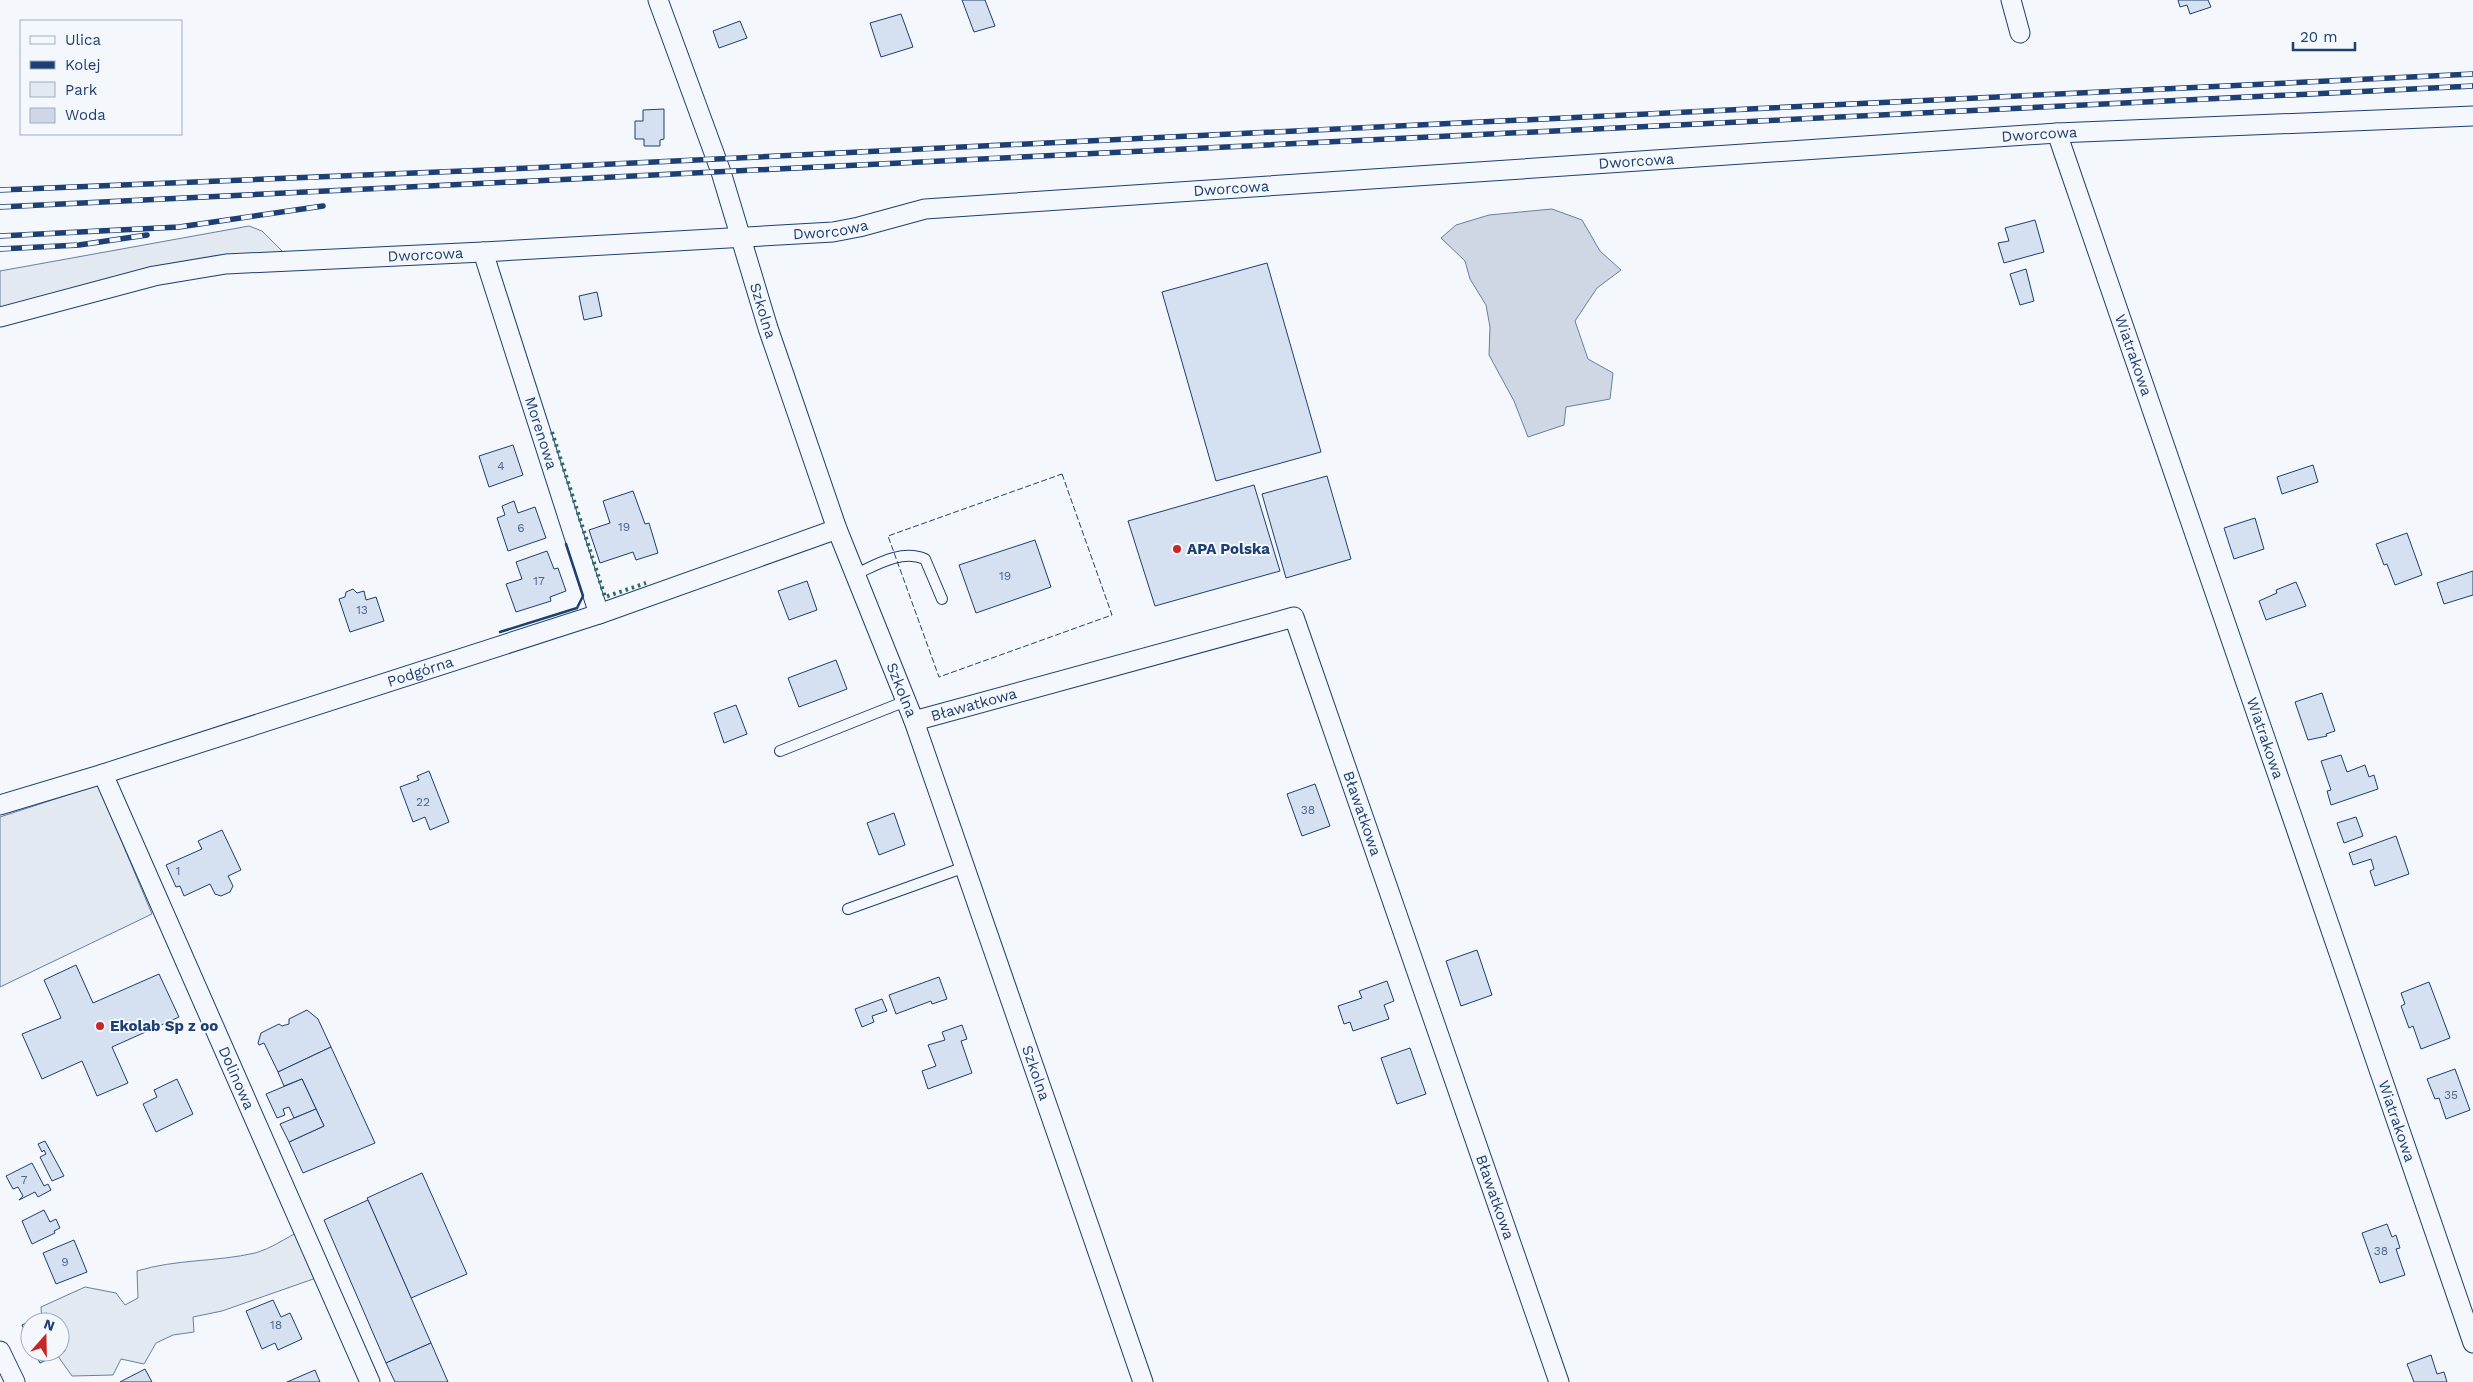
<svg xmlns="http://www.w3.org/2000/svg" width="2473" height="1382" viewBox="0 0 2473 1382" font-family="'Work Sans',sans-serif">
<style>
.green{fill:#e3e9f0;stroke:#687fa3}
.water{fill:#cfd7e4;stroke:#687fa3}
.building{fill:#d5e0f0;stroke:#1d3f73}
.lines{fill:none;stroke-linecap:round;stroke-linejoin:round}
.service-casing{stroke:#1d3f73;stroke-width:12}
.minor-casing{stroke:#1d3f73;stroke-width:21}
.service{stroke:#f4f7fb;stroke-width:10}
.minor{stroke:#f4f7fb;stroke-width:19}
.rail-casing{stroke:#1d3f73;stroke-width:5.5}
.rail{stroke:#f4f7fb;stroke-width:4;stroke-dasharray:11;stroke-linecap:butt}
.hedge{stroke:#2c6c60;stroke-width:4;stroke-dasharray:2.5 4;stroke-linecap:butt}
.fence{stroke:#1d3f73;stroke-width:1;stroke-dasharray:6 2.5;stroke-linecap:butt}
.wall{stroke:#1d3f73;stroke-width:2.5}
.poi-dot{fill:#c62828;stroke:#f4f7fb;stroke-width:2}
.labels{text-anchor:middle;stroke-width:4;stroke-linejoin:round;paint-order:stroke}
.number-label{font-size:12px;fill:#4b6792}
.street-label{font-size:15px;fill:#1d3f73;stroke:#f4f7fb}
.poi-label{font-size:15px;font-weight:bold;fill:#1d3f73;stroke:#f4f7fb;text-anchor:start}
</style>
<rect width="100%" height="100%" fill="#f4f7fb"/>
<g class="green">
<polygon points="249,226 262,231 283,252 0,319 0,271"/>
<polygon points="98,785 152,914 0,987 0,817"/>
<path d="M300,1231L319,1277L222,1311L193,1317L194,1332L173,1335L156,1343L144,1364L121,1359L113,1375L72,1376L55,1352H60V1322H42L41,1307L85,1287L116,1293L125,1305L138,1298L137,1271C176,1259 216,1262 255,1253C270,1249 286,1238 300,1231Z"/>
</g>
<polygon class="water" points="1552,209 1582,220 1600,251 1621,270 1597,288 1575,321 1588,359 1613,373 1610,399 1566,407 1564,425 1528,437 1514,401 1489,355 1490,327 1486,305 1470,279 1465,261 1441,238 1456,225 1489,215"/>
<g class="building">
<polygon points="962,0 985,0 995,26 974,32"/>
<polygon points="2178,0 2208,0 2211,7 2190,14 2187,5 2180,7"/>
<polygon points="901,14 913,47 881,57 870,23"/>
<polygon points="740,21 747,38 719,48 713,31"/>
<polygon points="664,109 664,139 660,140 660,146 644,146 644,139 635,139 635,121 643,121 643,110"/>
<polygon points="2035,220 2044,252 2004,263 1998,243 2009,241 2005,228"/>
<polygon points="1267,263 1321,452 1216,481 1162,292"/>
<polygon points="2026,269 2034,301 2020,305 2010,274"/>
<polygon points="597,292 602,316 584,320 579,296"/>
<polygon points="513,445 523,475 489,487 479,456"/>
<polygon points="2313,465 2318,482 2282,494 2277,477"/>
<polygon points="1327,476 1351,559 1286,578 1262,494"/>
<polygon points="1254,485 1280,571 1155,606 1128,521"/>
<polygon points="633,491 645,524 649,523 658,553 636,560 633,552 600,563 589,530 610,523 603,501"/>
<polygon points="514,501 518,513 535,507 546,538 508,551 497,518 505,515 502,506"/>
<polygon points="2255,518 2264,549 2234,559 2224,528"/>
<polygon points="2407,533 2422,575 2395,585 2387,564 2384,565 2376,544"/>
<polygon points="1035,540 1051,587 976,613 959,565"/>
<polygon points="547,551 554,569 558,568 566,591 550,597 551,601 516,612 506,584 522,579 516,562"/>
<polygon points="2473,571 2473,595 2444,604 2437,583"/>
<polygon points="807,581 817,610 789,620 778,591"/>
<polygon points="2296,582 2306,606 2266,620 2259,601 2277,593 2276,590"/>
<polygon points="353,589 357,593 364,591 366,600 376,597 384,621 350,632 339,599 345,597 346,592"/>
<polygon points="836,660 847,689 799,707 788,678"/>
<polygon points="2322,693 2335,731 2326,734 2327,736 2308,740 2295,702"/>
<polygon points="736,705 747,734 724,743 714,713"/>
<polygon points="2341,755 2347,772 2365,765 2369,777 2374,775 2378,789 2331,805 2327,791 2331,790 2321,761"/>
<polygon points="429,771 449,822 430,830 425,817 413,822 400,787 419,780 417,776"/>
<polygon points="1315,784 1330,826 1302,836 1287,794"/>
<polygon points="894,813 905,845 879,855 867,823"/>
<polygon points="2356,817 2363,836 2344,843 2337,823"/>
<polygon points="222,830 241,870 228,876 233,886 230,892 221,896 215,894 210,884 184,896 180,886 176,887 166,865 202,849 198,841"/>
<polygon points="2396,836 2409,874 2375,886 2370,871 2374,869 2371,859 2353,865 2349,853"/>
<polygon points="1477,950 1492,995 1461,1006 1446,961"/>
<polygon points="76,965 93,1003 159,974 179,1017 112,1047 128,1083 97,1096 82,1061 42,1079 22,1034 61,1018 44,980"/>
<polygon points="939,977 947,999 932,1004 931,1001 896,1014 889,995"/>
<polygon points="1387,981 1394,1001 1384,1005 1389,1019 1353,1031 1350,1022 1344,1024 1338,1006 1362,998 1359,991"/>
<polygon points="2429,982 2450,1038 2421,1049 2413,1026 2409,1028 2401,1006 2405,1004 2401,993"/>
<polygon points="882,999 887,1011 872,1016 874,1022 862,1027 855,1009"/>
<polygon points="307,1010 318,1019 331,1047 278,1072 264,1043 259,1045 258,1043 261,1033 279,1024 282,1026 289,1024 289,1019"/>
<polygon points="962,1025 967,1039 961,1041 972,1073 928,1089 922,1071 936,1066 928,1045 945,1040 942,1032"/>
<polygon points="331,1047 375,1143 303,1173 289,1142 324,1126 302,1079 284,1086 278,1072"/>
<polygon points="1410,1048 1426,1094 1397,1104 1381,1058"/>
<polygon points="2455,1069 2470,1110 2446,1119 2439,1098 2435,1099 2427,1079"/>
<polygon points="177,1079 193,1114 156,1132 143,1104 157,1097 154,1090"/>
<polygon points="302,1079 316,1109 294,1118 289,1107 283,1109 285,1115 277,1118 266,1094"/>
<polygon points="316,1109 324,1126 289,1142 280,1124"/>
<polygon points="45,1141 64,1176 52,1181 40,1157 46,1154 44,1150 42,1152 38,1144"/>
<polygon points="32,1163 44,1186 48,1184 51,1190 38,1197 35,1192 19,1200 23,1196 18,1187 13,1189 6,1176"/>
<polygon points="422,1173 467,1274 411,1298 367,1198"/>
<polygon points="368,1200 431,1343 386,1363 324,1220"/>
<polygon points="44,1210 50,1222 56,1219 60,1228 54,1231 55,1233 32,1244 22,1221"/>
<polygon points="2387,1224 2392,1237 2396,1235 2400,1248 2396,1249 2405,1275 2380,1283 2362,1233"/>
<polygon points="74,1240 87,1272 56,1284 43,1253"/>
<polygon points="273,1300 281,1317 290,1313 302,1339 278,1350 275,1343 262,1349 246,1311"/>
<polygon points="47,1313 51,1322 30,1322 30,1337 28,1333 26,1334 22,1325"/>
<polygon points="60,1341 65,1351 40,1363 34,1352 60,1352"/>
<polygon points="431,1343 448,1382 395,1382 386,1363"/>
<polygon points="2431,1355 2437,1374 2444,1372 2447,1382 2414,1382 2407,1364"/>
<polygon points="145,1369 152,1382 120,1382"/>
<polygon points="315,1370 320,1382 287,1382"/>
</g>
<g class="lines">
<defs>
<g id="service">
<path d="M854,575C876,565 901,549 925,559L942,599"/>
<polyline points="780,751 906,701"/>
<polyline points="848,909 965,867"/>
</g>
<g id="minor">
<path id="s1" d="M658,0L721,172L768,328L837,529L914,721L1143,1382"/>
<polyline points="2011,0 2020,33"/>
<path id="s2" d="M2057,133L2473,1343"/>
<path id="s3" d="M483,252L599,614"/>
<path id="s4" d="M0,317L154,276L226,264L483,252L833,232L859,227L925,209L2057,133L2473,116"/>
<path id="s5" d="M914,721L1294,617L1559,1382"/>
<path id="s6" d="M103,774L370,1382"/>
<path id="s7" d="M0,805L103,774L599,614L837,529"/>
<polyline points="0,1351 15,1382"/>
</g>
</defs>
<use href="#service" class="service-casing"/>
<use href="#minor" class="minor-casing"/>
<use href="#service" class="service"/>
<use href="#minor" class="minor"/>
<defs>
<g id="rail">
<polyline points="0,190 488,170 2473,74"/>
<polyline points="0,207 2473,86"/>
<polyline points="0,236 179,227 323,206"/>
<polyline points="0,249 79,245 147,235"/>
</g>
</defs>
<use href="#rail" class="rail-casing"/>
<use href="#rail" class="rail"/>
<polyline class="hedge" points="552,432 605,597 646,583"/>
<polygon class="fence" points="1062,474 1112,615 939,677 888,536"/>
<polyline class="wall" points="500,632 577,608 583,596 566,544"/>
</g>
<g class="poi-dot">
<circle cx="1177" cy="549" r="5"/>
<circle cx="100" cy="1026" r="5"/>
</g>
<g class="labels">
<g class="number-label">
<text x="501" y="470">4</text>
<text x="624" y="531">19</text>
<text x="521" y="532">6</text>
<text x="1005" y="580">19</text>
<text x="539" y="585">17</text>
<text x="362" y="614">13</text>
<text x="423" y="806">22</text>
<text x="1308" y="814">38</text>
<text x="178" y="875">1</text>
<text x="2451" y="1099">35</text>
<text x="24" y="1184">7</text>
<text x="2381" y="1255">38</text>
<text x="65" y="1266">9</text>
<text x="276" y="1329">18</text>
</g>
<g class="street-label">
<text dy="5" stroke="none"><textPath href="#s4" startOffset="2052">Dworcowa</textPath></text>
<text dy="5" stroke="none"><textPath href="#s4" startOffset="1648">Dworcowa</textPath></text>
<text dy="5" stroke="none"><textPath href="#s4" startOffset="1242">Dworcowa</textPath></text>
<text dy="5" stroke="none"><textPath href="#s4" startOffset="838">Dworcowa</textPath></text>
<text dy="5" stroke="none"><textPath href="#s4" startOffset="432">Dworcowa</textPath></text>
<text dy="5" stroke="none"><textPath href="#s1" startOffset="328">Szkolna</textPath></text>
<text dy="5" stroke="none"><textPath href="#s2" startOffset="235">Wiatrakowa</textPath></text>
<text dy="5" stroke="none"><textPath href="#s3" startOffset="190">Morenowa</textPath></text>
<text dy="5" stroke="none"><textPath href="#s7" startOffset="441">Podgórna</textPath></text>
<text dy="5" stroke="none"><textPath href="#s1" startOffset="732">Szkolna</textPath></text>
<text dy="5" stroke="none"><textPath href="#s5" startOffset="62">Bławatkowa</textPath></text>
<text dy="5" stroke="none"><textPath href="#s2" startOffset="640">Wiatrakowa</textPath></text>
<text dy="5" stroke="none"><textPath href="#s5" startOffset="602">Bławatkowa</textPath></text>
<text dy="5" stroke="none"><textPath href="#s1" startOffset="1138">Szkolna</textPath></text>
<text dy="5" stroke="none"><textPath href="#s6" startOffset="332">Dolinowa</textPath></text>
<text dy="5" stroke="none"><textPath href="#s2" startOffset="1045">Wiatrakowa</textPath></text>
<text dy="5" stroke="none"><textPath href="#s5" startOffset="1008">Bławatkowa</textPath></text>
</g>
<g class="poi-label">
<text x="1187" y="554">APA Polska</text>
<text x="110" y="1031">Ekolab Sp z oo</text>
</g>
</g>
<rect x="20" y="20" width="162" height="115" fill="#f4f7fb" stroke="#9eadc5"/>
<rect x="30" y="36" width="25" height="8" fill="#f4f7fb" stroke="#9eadc5"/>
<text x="65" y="45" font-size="15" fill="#1d3f73">Ulica</text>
<rect x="30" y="61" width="25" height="8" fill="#1d3f73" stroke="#9eadc5"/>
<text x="65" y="70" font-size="15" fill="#1d3f73">Kolej</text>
<rect x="30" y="82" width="25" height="15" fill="#e3e9f0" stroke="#9eadc5"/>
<text x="65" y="95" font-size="15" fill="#1d3f73">Park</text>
<rect x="30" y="108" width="25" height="15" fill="#cfd7e4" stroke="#9eadc5"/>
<text x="65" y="120" font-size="15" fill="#1d3f73">Woda</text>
<g transform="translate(45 1337) rotate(20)"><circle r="24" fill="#f4f7fb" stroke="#9eadc5"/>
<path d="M0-4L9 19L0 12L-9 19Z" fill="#c62828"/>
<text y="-8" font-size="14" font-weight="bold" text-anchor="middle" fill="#1d3f73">N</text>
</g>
<path d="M2293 42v8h62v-8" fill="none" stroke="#1d3f73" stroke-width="2.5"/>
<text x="2300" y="42" font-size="15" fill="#1d3f73" stroke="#f4f7fb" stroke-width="4" paint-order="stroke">20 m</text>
</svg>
